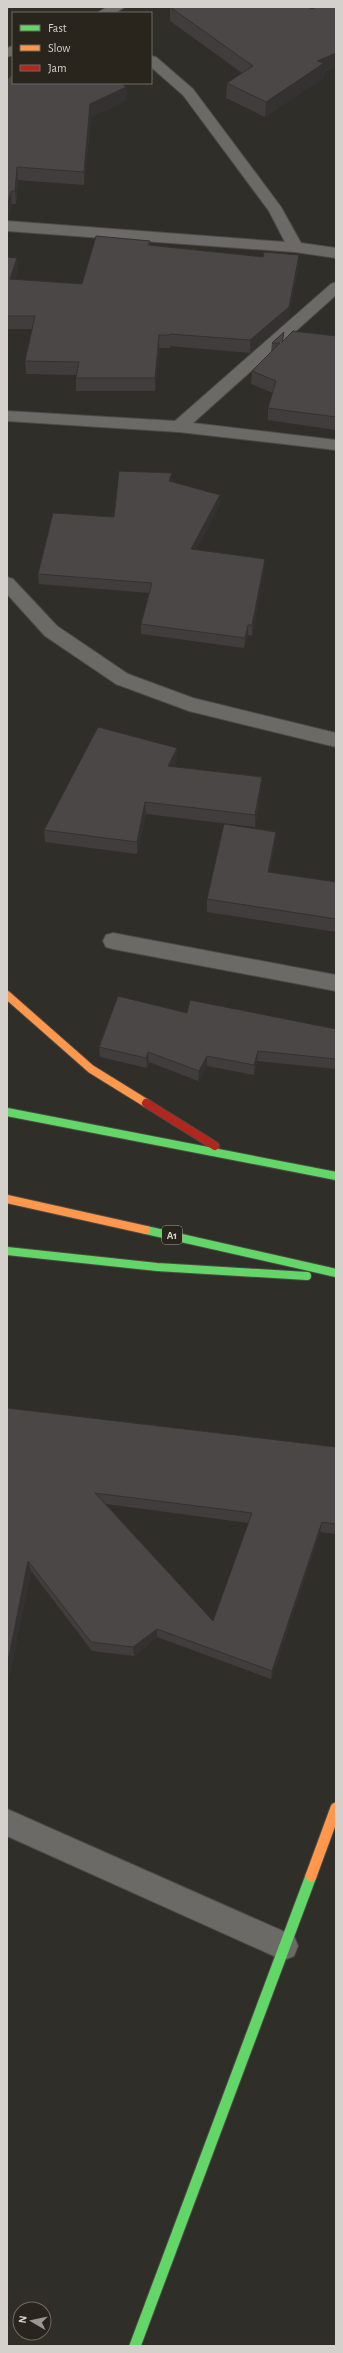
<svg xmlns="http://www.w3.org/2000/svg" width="343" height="2353" viewBox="0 0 343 2353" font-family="'Alegreya Sans',sans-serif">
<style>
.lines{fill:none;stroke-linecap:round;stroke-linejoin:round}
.street-casing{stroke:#4d4b47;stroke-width:2}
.fast-far1-casing{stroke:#4d4b47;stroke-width:10}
.fast-casing{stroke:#4d4b47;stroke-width:13}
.slow-far1-casing{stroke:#4d4b47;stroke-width:10}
.slow-casing{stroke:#4d4b47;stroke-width:13}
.jam-casing{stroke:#4d4b47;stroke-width:10}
.street{fill:#6c6a66;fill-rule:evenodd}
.fast-far1{stroke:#63d668;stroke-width:8}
.fast{stroke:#63d668;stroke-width:11}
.slow-far1{stroke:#ff974d;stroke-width:8}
.slow{stroke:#ff974d;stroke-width:11}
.jam{stroke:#b3261e;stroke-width:8}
.wall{fill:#403d3c;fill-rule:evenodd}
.shaded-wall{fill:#343231}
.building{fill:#4b4746;stroke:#343231;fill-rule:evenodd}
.labels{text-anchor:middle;stroke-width:3;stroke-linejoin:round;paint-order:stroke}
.shield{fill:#29251d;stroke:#a19d98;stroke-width:1}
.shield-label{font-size:11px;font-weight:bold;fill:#d4d1cc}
</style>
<rect width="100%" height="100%" fill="#302e29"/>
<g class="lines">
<defs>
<g id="street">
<polygon points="107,7 125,7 115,13 97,13"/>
<polygon points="13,46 13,55 7,57 7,48"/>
<polygon points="151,56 156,57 193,89 281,207 301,243 336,248 336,258 295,252 7,231 7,221 285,242 269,211 183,95 151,67"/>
<polygon points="336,282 336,295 193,423 336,440 336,450 179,432 7,421 7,411 175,421 331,284"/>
<polygon points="7,577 13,579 57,626 128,674 193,698 336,733 336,747 189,711 116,684 45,636 7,594"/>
<polygon points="113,933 336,975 336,991 113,949 106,947 103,941 106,935"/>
<polygon points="7,1809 294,1936 298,1946 294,1956 284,1960 274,1956 7,1836"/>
</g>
<g id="fast-far1">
<polyline points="7,1112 336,1176"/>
<polyline points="146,1230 336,1273"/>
<polyline points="7,1251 157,1267 307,1276"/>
</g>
<polyline id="fast" points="135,2346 311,1876"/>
<g id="slow-far1">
<polyline points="7,995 91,1069 146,1103"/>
<polyline points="7,1199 146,1230"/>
</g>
<polyline id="slow" points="311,1876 336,1808"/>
<polyline id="jam" points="146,1103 215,1146"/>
</defs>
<use href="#street" class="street-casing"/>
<use href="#fast-far1" class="fast-far1-casing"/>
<use href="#fast" class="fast-casing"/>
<use href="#slow-far1" class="slow-far1-casing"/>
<use href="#slow" class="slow-casing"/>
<use href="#jam" class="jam-casing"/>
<use href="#street" class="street"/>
<use href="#fast-far1" class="fast-far1"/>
<use href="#fast" class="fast"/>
<use href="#slow-far1" class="slow-far1"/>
<use href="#slow" class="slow"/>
<use href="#jam" class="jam"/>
</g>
<g class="wall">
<polygon points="170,7 312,9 336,7 336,67 324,72 323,78 265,117 226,98 227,83 242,73 170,21"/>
<polygon points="13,83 126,87 127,100 91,117 84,185 18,180 16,204 12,204 8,220"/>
<polygon points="150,241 150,245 263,257 299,255 298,268 288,320 250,353 170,346 170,348 159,348 155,391 76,391 76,375 26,374 25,361 32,329 7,329 7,257 17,258 18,271 15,279 82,284"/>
<polygon points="284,332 283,341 336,336 336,430 268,420 268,408 273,393 251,384 252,371 271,352 272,343"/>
<polygon points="172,482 220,495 220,505 196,549 264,569 252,636 248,635 244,648 141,634 141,624 149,593 39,584 38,574 114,517"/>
<polygon points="177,748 177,760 174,767 262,777 261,789 255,827 146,814 137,854 45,842 44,830"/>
<polygon points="275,845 269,873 336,882 336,932 207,912 207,899"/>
<polygon points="187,1013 336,1029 336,1069 257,1061 254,1075 207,1066 198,1081 149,1062 147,1068 100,1057 99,1047"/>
<path d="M7,1408L336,1447V1534L320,1532L271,1679L157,1637L134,1656L92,1651L31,1571L7,1687ZM106,1504L248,1523L213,1621Z"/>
</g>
<g class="shaded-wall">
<polygon points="7,7 16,7 7,11"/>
<polygon points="336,53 336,67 324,72 323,78 265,117 266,102 317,61"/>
<polygon points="126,87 127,100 91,117 84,185 84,172 90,104"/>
<polygon points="17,167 18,180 16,204 15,191"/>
<polygon points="11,191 12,204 8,220 7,220 7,207"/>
<polygon points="299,255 298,268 288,320 250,353 250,340"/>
<polygon points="17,258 18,271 11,292 10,279"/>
<polygon points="159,335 159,348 155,391 155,378"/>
<polygon points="172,473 172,483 169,481"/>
<polygon points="220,495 220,505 191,559 191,549"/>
<polygon points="265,559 264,569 252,636 252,625"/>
<polygon points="248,625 248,635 244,648 245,638"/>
<polygon points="177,748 177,760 168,778 168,766"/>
<polygon points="262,777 261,789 255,827 255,815"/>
<polygon points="145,802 146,814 137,854 137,842"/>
<polygon points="276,832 275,845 267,885 268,872"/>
<polygon points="258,1051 257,1061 254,1075 254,1065"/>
<polygon points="148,1052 149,1062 147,1068 146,1058"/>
<polygon points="207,1056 207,1066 198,1081 199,1071"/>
<polygon points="322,1522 320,1532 271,1679 272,1671"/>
<polygon points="28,1561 31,1571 7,1687 7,1666"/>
<polygon points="157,1629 157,1637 134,1656 133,1647"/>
</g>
<g class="building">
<polygon points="170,7 308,7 312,9 316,7 336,7 336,53 317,61 324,63 266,102 227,83 253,66"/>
<polygon points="13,75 13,83 121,83 126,87 90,104 84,172 17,167 15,191 11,191 7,207 7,79"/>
<polygon points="96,236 150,241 148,245 263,257 264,252 299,255 289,307 250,340 170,334 170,335 159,335 155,378 76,378 79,362 25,361 35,316 7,316 7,257 17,258 10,279 82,284"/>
<polygon points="293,331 336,336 336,417 268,408 276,381 252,371 280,343 272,343 284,332 282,342"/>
<polygon points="119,471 172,473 169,481 220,495 191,549 265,559 252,625 248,625 245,638 141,624 152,583 38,574 53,513 114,517"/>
<polygon points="98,727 177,748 168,766 262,777 255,815 145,802 137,842 44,830"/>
<polygon points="224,824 276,832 268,872 336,882 336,919 207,899"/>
<polygon points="118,996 187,1013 190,1000 336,1029 336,1059 258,1051 254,1065 207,1056 199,1071 148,1052 146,1058 99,1047"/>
<path d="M7,1408L336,1447V1524L322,1522L272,1671L157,1629L133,1647L91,1642L28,1561L7,1666ZM95,1493L252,1513L213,1621Z"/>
</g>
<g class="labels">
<rect class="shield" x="162" y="1226" width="20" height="18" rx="3"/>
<g class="shield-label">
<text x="172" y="1239">A1</text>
</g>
</g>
<rect width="343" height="2353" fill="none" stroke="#d4d1cc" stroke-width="16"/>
<rect x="12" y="12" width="140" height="72" fill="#29251d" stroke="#6d6a63"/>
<rect x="20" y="25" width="20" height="6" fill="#63d668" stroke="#6d6a63"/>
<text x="48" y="32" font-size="12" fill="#d4d1cc">Fast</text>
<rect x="20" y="45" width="20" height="6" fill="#ff974d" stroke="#6d6a63"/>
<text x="48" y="52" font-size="12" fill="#d4d1cc">Slow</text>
<rect x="20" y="65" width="20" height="6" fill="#b3261e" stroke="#6d6a63"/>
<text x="48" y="72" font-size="12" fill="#d4d1cc">Jam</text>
<g transform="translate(32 2321) rotate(279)"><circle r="19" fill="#29251d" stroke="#6d6a63"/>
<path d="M0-3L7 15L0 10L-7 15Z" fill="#9b9893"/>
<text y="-6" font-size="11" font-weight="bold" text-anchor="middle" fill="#d4d1cc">N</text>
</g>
</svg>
